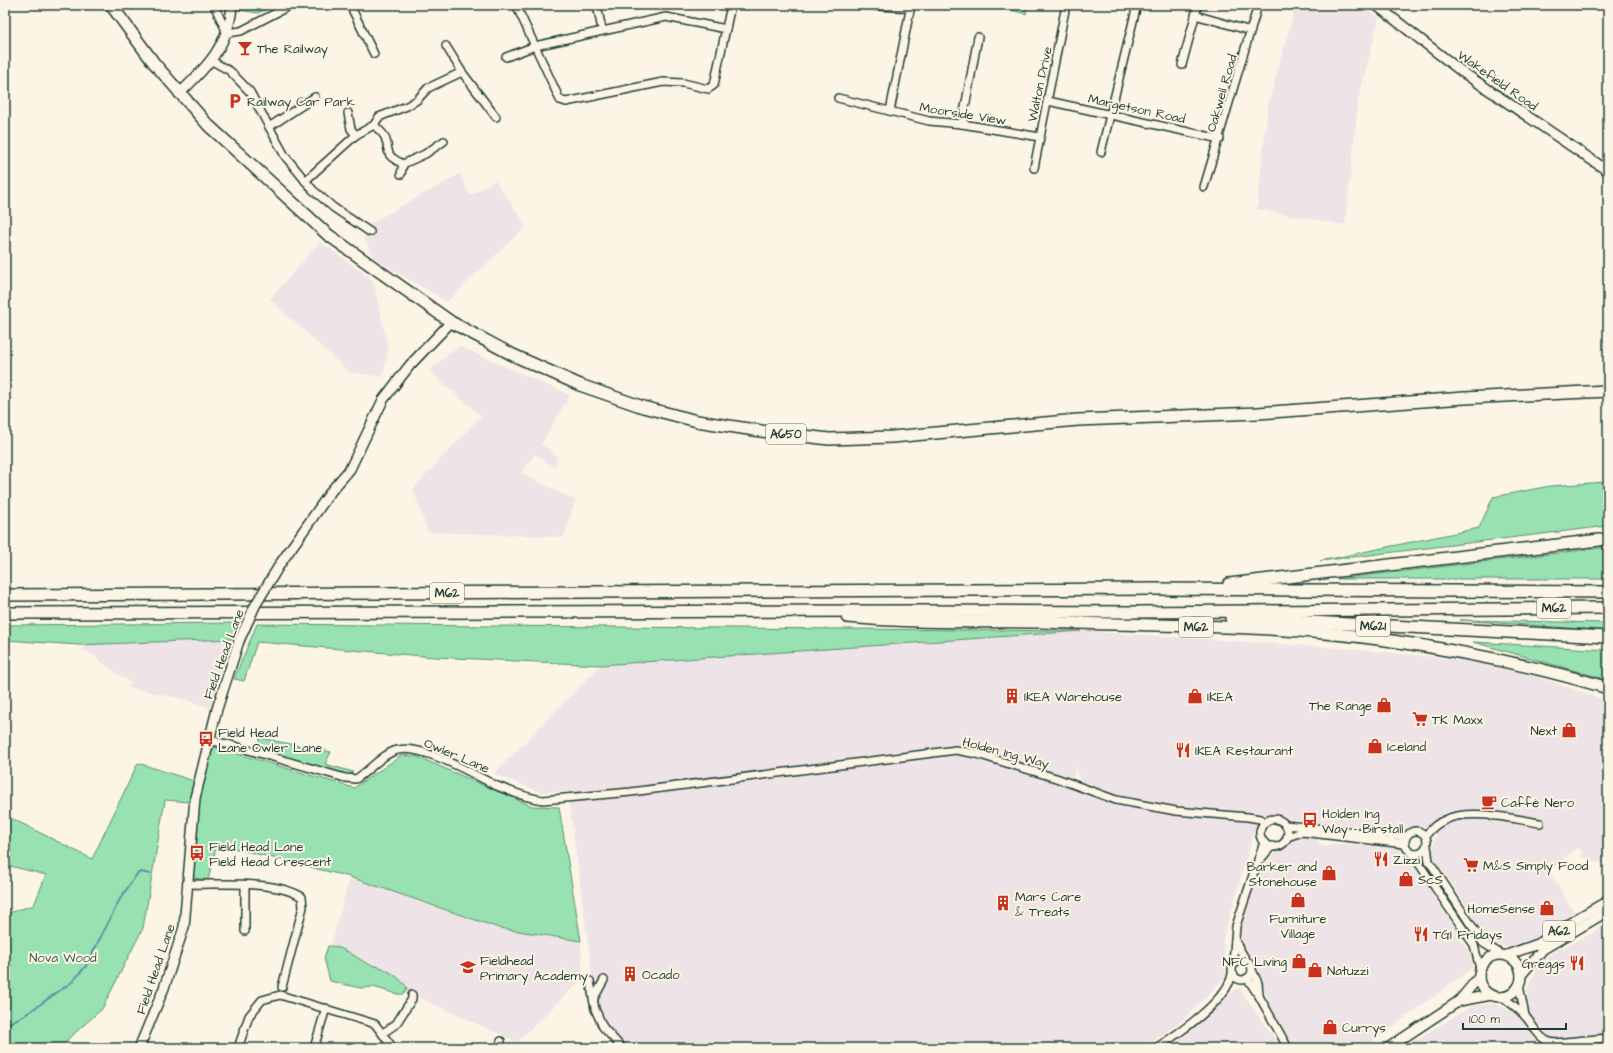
<svg xmlns="http://www.w3.org/2000/svg" width="1613" height="1053" viewBox="0 0 1613 1053" font-family="'Architects Daughter',sans-serif">
<style>
.built{fill:#eee3e6;fill-rule:evenodd}
.green{fill:#98e1b0;stroke:#5c8f72}
.lines{fill:none;stroke-linecap:round;stroke-linejoin:round}
.stream{stroke:#658fa5;stroke-width:2}
.minor-casing{stroke:#1f3d34;stroke-width:10}
.major-casing{stroke:#1f3d34;stroke-width:12}
.highway-casing{stroke:#1f3d34;stroke-width:14}
.minor{stroke:#fcf5e5;stroke-width:7}
.major{stroke:#fcf5e5;stroke-width:9}
.highway{stroke:#fcf5e5;stroke-width:11}
.major-bridge-casing{stroke:#1f3d34;stroke-width:12;stroke-linecap:butt}
.major-bridge{stroke:#fcf5e5;stroke-width:9}
.labels{text-anchor:middle;stroke-width:4;stroke-linejoin:round;paint-order:stroke}
.shield{fill:#fcf5e5;stroke:#617469;stroke-width:1}
.shield-label{font-size:12px;font-weight:bold;fill:#1f3d34}
.poi-label{font-size:13px;fill:#1f3d34;stroke:#fcf5e5;text-anchor:start}
.street-label{font-size:13px;fill:#1f3d34;stroke:#fcf5e5}
.park-label{font-size:13px;fill:#375e4d;stroke:#fcf5e5}
</style>
<rect width="100%" height="100%" fill="#fcf5e5"/>
<filter id="ink" filterUnits="userSpaceOnUse"><feTurbulence type="fractalNoise" baseFrequency=".025" numOctaves="2"/><feDisplacementMap in="SourceGraphic" scale="8" xChannelSelector="R" yChannelSelector="G"/><feConvolveMatrix kernelMatrix="1 2 1 2 8 2 1 2 1" color-interpolation-filters="sRGB"/></filter>
<g filter="url(#ink)">
<g class="built">
<polygon points="1296,5 1364,5 1379,18 1358,101 1345,225 1257,209 1268,106"/>
<polygon points="460,174 470,196 495,180 526,226 447,302 374,258 364,238 367,225"/>
<polygon points="320,242 373,280 388,348 383,377 349,372 270,299"/>
<polygon points="459,346 570,395 541,444 558,457 554,467 535,454 521,473 575,500 564,537 428,532 413,489 481,416 429,371"/>
<path d="M1081,631L1340,648L1476,661L1540,678L1599,698L1608,705V865L1581,857L1582,851L1577,848L1549,871L1574,912L1530,941L1507,947L1492,944L1483,936L1460,896L1439,866L1432,853L1437,830L1453,821L1449,811L1441,815L1432,825L1415,828L1405,833L1259,816L1223,939L1226,976L1182,1021L1144,1048H628L609,1027L599,1006L593,981L568,792H540L494,774L601,665ZM1077,765V772L1081,783L1117,796L1181,807L1125,801L1071,783Z"/>
<polygon points="232,639 213,709 191,701 128,687 131,683 78,645"/>
<polygon points="1302,837 1316,838 1321,845 1325,847 1333,844 1371,846 1382,844 1395,845 1403,850 1453,925 1469,952 1472,961 1472,968 1364,1048 1292,1048 1275,1020 1258,974 1257,965 1245,954 1241,944 1240,926 1250,890 1263,865 1287,843"/>
<polygon points="350,877 499,928 581,941 583,978 517,1042 328,956"/>
<polygon points="1608,918 1608,1048 1402,1048 1472,1006 1493,1004 1509,1010 1514,1013 1529,1006 1527,991 1530,982 1541,963 1551,953 1593,933"/>
<polygon points="1238,987 1281,1048 1166,1048 1184,1037"/>
</g>
<g class="green">
<polygon points="239,5 275,5 258,13 239,10"/>
<polygon points="991,5 1028,5 1026,14"/>
<polygon points="1604,482 1608,488 1608,526 1320,561 1479,528 1493,497 1550,486"/>
<polygon points="1608,547 1608,579 1337,579"/>
<polygon points="1460,620 1608,623 1608,631"/>
<polygon points="238,623 232,639 78,645 5,640 5,625"/>
<polygon points="257,624 1081,631 601,665 434,657 257,642 244,681 234,679"/>
<polygon points="1473,642 1608,650 1608,680"/>
<polygon points="260,738 331,752 325,764 353,772 350,775 257,749"/>
<polygon points="211,746 354,788 402,755 418,757 532,806 559,807 581,941 499,928 350,877 217,844 208,880 193,878 197,800"/>
<polygon points="138,763 194,781 189,802 165,800 143,928 102,1009 58,1048 5,1048 5,914 34,905 46,875 10,866 5,859 5,815 92,859"/>
<path d="M328,946C342,945 356,958 368,964C372,966 376,966 380,967C389,971 402,979 407,988L404,994H397L373,987L360,988L330,981L324,958Z"/>
</g>
<g class="lines">
<polyline class="stream" points="5,1025 25,1015 72,982 86,966 120,899 137,874 141,872 150,874"/>
<defs>
<g id="minor">
<polyline points="214,5 227,33 241,31 291,5"/>
<polyline points="350,5 374,54"/>
<polyline points="516,5 560,100 566,102 663,82 683,83 708,89 714,85 731,5"/>
<polyline points="597,5 602,30"/>
<polyline points="864,5 910,8"/>
<polyline points="1195,15 1251,31"/>
<polyline points="446,46 462,72"/>
<polyline points="506,57 535,46 666,17 726,29"/>
<polyline points="212,61 230,71 250,92 285,156 313,190 334,208 370,232"/>
<polyline points="1182,65 1198,5"/>
<polyline points="838,98 929,121 962,124 1040,137"/>
<polyline points="1048,101 1220,139"/>
<polyline points="890,111 911,5"/>
<polyline points="348,113 351,129 356,135"/>
<polyline points="962,124 978,37"/>
<path d="M374,125C377,128 383,133 385,137C391,154 383,154 403,164L425,154L444,141"/>
<polyline points="269,127 315,97"/>
<polyline points="1101,152 1137,5"/>
<polyline points="1034,168 1066,5"/>
<polyline points="401,174 403,164"/>
<polyline points="305,181 356,135 374,125 379,117 407,106 417,100 428,88 462,72 496,117"/>
<polyline points="1204,187 1258,5"/>
<path d="M208,740L231,745L345,778L356,779C369,771 383,753 398,750C423,744 474,775 497,786C512,792 527,798 543,800L631,792L956,750L977,754L1056,778L1116,800L1176,811L1248,817L1260,819L1265,822"/>
<circle cx="1274" cy="833" r="14"/>
<polyline points="1285,825 1406,837"/>
<circle cx="1416" cy="842" r="11"/>
<path d="M1426,835C1431,829 1437,823 1445,820C1469,808 1514,819 1540,823"/>
<polyline points="1287,837 1302,832 1405,844"/>
<polyline points="1427,846 1429,861 1483,943 1501,954"/>
<polyline points="1411,852 1474,945 1480,969"/>
<polyline points="1259,861 1272,846"/>
<path d="M189,884C220,885 276,880 302,897L303,907L282,987"/>
<polyline points="245,931 245,885"/>
<polyline points="1235,941 1247,962"/>
<circle cx="1242" cy="970" r="10"/>
<polyline points="1233,964 1236,926 1264,842"/>
<polyline points="1252,970 1258,983 1259,994"/>
<polyline points="1247,978 1259,996 1288,1048"/>
<polyline points="590,981 595,1009 603,1027 622,1048"/>
<polyline points="1519,985 1525,1016"/>
<path d="M1502,996C1510,1003 1519,1009 1526,1017C1535,1028 1539,1040 1554,1043L1608,1038"/>
<polyline points="594,998 604,980"/>
<polyline points="383,1033 396,1024 412,999 412,995"/>
<polyline points="238,1048 249,1016 262,1000 280,995 375,1024 393,1048"/>
<polyline points="314,1048 326,1008"/>
<polyline points="499,1048 501,1041"/>
<path d="M1156,1048C1178,1034 1228,1000 1232,974"/>
</g>
<g id="major">
<polyline points="1376,5 1461,71 1608,171"/>
<path d="M179,94C206,68 230,44 232,5"/>
<polyline points="280,564 332,490 350,469 383,400 410,365 451,322"/>
<circle cx="1500" cy="976" r="21"/>
<polyline points="1507,955 1538,944 1578,918 1608,901"/>
<polyline points="1521,975 1543,949 1608,911"/>
<polyline points="1459,1001 1479,977"/>
<polyline points="139,1048 164,988 184,927 195,798 217,709 239,641"/>
<polyline points="1388,1048 1459,1001 1491,995"/>
</g>
<g id="highway">
<polyline points="111,5 154,63 208,125 327,234 362,259 451,322 513,355 580,385 643,407 697,421 761,431 829,439 892,437 1078,420 1258,413 1464,398 1608,391"/>
<polyline points="1229,584 1608,539"/>
<polyline points="5,595 1157,589 1608,592"/>
<polyline points="5,613 924,611 1139,612 1608,608"/>
<path d="M847,617C910,623 976,621 1039,622C1155,626 1272,624 1386,640C1461,651 1536,666 1608,688"/>
<polyline points="1231,618 1608,637"/>
</g>
</defs>
<use href="#minor" class="minor-casing"/>
<use href="#major" class="major-casing"/>
<use href="#highway" class="highway-casing"/>
<use href="#minor" class="minor"/>
<use href="#major" class="major"/>
<use href="#highway" class="highway"/>
<defs>
<polyline id="major-bridge" points="239,641 255,606 280,564"/>
</defs>
<use href="#major-bridge" class="major-bridge-casing"/>
<use href="#major-bridge" class="major-bridge"/>
</g>
</g>
<defs>
<symbol id="bar-bare" viewBox="-9 -9 18 18"><path d="M-6-5H6L.8 .8V4.5H3.5V6h-7V4.5H-.8V.8Z" fill="#c8321e" stroke="#fcf5e5" stroke-width="2.5" paint-order="stroke"/></symbol>
<symbol id="parking-bare" viewBox="-9 -9 18 18"><path d="M-3.5-5.5H1a3.5 3.5 0 0 1 0 7H-1V5.5H-3.5ZM-1-3.4V-.6H.8a1.4 1.4 0 0 0 0-2.8Z" fill="#c8321e" stroke="#fcf5e5" stroke-width="2.5" paint-order="stroke"/></symbol>
<symbol id="building-bare" viewBox="-9 -9 18 18"><path d="M-4-6H4V6H1V3H-1V6H-4ZM-2.5-4.3h1.7v1.8h-1.7ZM.8-4.3h1.7v1.8H.8ZM-2.5-1h1.7V.8h-1.7ZM.8-1h1.7V.8H.8Z" fill="#c8321e" stroke="#fcf5e5" stroke-width="2.5" paint-order="stroke"/></symbol>
<symbol id="shop-bare" viewBox="-9 -9 18 18"><path d="M-5-2.5h2.3a2.7 3.5 0 0 1 5.4 0H5L5.5 6h-11ZM-1.5-2.5h3a1.5 2.3 0 0 0-3 0Z" fill="#c8321e" stroke="#fcf5e5" stroke-width="2.5" paint-order="stroke"/></symbol>
<symbol id="supermarket-bare" viewBox="-9 -9 18 18"><path d="M-6-5.5h2.5l.6 2H6L4.5 2H-2.5L-4.4-4H-6ZM-1.5 3.2a1.3 1.3 0 1 0 .1 0ZM3 3.2a1.3 1.3 0 1 0 .1 0Z" fill="#c8321e" stroke="#fcf5e5" stroke-width="2.5" paint-order="stroke"/></symbol>
<symbol id="bus-bare" viewBox="-9 -9 18 18"><path d="M-5-6H5V4H4V6H2V4H-2V6H-4V4H-5ZM-3.5-4V0h7V-4ZM-3.5 1.2v1.5H-2V1.2ZM2 1.2v1.5H3.5V1.2Z" fill="#c8321e" stroke="#fcf5e5" stroke-width="2.5" paint-order="stroke"/></symbol>
<symbol id="restaurant-bare" viewBox="-9 -9 18 18"><path d="M-5-6h1v4h1v-4h1v4h1v-4h1v5L-1.5 .5V6h-2V.5L-5-1ZM5-6V6H3V1.5H1.5Q1.5-4 5-6Z" fill="#c8321e" stroke="#fcf5e5" stroke-width="2.5" paint-order="stroke"/></symbol>
<symbol id="cafe-bare" viewBox="-9 -9 18 18"><path d="M-5.5-4.5H6V0H3Q3 3.5 0 3.5H-2.5Q-5.5 3.5-5.5 0ZM3-3.2v2h1.7v-2ZM-6 4.5H4V6H-6Z" fill="#c8321e" stroke="#fcf5e5" stroke-width="2.5" paint-order="stroke"/></symbol>
<symbol id="school-bare" viewBox="-9 -9 18 18"><path d="M0-5L7-2L0 1L-7-2ZM-4 1L0 2.5L4 1V4Q0 6-4 4Z" fill="#c8321e" stroke="#fcf5e5" stroke-width="2.5" paint-order="stroke"/></symbol>
</defs>
<g fill-rule="evenodd">
<use href="#bar-bare" x="234" y="37" width="22" height="22"/>
<use href="#parking-bare" x="224" y="90" width="22" height="22"/>
<use href="#building-bare" x="1001" y="685" width="22" height="22"/>
<use href="#shop-bare" x="1184" y="685" width="22" height="22"/>
<use href="#shop-bare" x="1373" y="694" width="22" height="22"/>
<use href="#supermarket-bare" x="1409" y="708" width="22" height="22"/>
<use href="#shop-bare" x="1558" y="719" width="22" height="22"/>
<use href="#bus-bare" x="195" y="728" width="22" height="22"/>
<use href="#shop-bare" x="1364" y="735" width="22" height="22"/>
<use href="#restaurant-bare" x="1172" y="739" width="22" height="22"/>
<use href="#cafe-bare" x="1478" y="791" width="22" height="22"/>
<use href="#bus-bare" x="1299" y="809" width="22" height="22"/>
<use href="#bus-bare" x="186" y="842" width="22" height="22"/>
<use href="#restaurant-bare" x="1370" y="848" width="22" height="22"/>
<use href="#supermarket-bare" x="1460" y="854" width="22" height="22"/>
<use href="#shop-bare" x="1318" y="862" width="22" height="22"/>
<use href="#shop-bare" x="1395" y="868" width="22" height="22"/>
<use href="#shop-bare" x="1287" y="889" width="22" height="22"/>
<use href="#building-bare" x="992" y="892" width="22" height="22"/>
<use href="#shop-bare" x="1536" y="897" width="22" height="22"/>
<use href="#restaurant-bare" x="1410" y="923" width="22" height="22"/>
<use href="#shop-bare" x="1288" y="950" width="22" height="22"/>
<use href="#restaurant-bare" x="1566" y="952" width="22" height="22"/>
<use href="#school-bare" x="457" y="956" width="22" height="22"/>
<use href="#shop-bare" x="1304" y="959" width="22" height="22"/>
<use href="#building-bare" x="619" y="963" width="22" height="22"/>
<use href="#shop-bare" x="1319" y="1016" width="22" height="22"/>
</g>
<g class="labels">
<g class="shield">
<rect x="766" y="424" width="40" height="20" rx="3"/>
<rect x="430" y="583" width="34" height="20" rx="3"/>
<rect x="1537" y="598" width="34" height="20" rx="3"/>
<rect x="1356" y="616" width="34" height="20" rx="3"/>
<rect x="1179" y="617" width="34" height="20" rx="3"/>
<rect x="1543" y="921" width="32" height="20" rx="3"/>
</g>
<g class="shield-label">
<text x="786" y="438">A650</text>
<text x="447" y="597">M62</text>
<text x="1554" y="612">M62</text>
<text x="1373" y="630">M621</text>
<text x="1196" y="631">M62</text>
<text x="1559" y="935">A62</text>
</g>
<g class="poi-label">
<text x="257" y="53">The Railway</text>
<text x="247" y="106">Railway Car Park</text>
<text x="1024" y="701">IKEA Warehouse</text>
<text x="1207" y="701">IKEA</text>
<text x="1372" y="710" text-anchor="end">The Range</text>
<text x="1432" y="724">TK Maxx</text>
<text x="1557" y="735" text-anchor="end">Next</text>
<text x="218" y="737">Field Head<tspan x="218" dy="15">Lane Owler Lane</tspan></text>
<text x="1387" y="751">Iceland</text>
<text x="1195" y="755">IKEA Restaurant</text>
<text x="1501" y="807">Caffè Nero</text>
<text x="1322" y="818">Holden Ing<tspan x="1322" dy="15">Way - Birstall</tspan></text>
<text x="209" y="851">Field Head Lane<tspan x="209" dy="15">Field Head Crescent</tspan></text>
<text x="1393" y="864">Zizzi</text>
<text x="1483" y="870">M&amp;S Simply Food</text>
<text x="1317" y="871" text-anchor="end">Barker and<tspan x="1317" dy="15">Stonehouse</tspan></text>
<text x="1418" y="884">ScS</text>
<text x="1015" y="901">Mars Care<tspan x="1015" dy="15">&amp; Treats</tspan></text>
<text x="1535" y="913" text-anchor="end">HomeSense</text>
<text x="1298" y="923" text-anchor="middle">Furniture<tspan x="1298" dy="15">Village</tspan></text>
<text x="1433" y="939">TGI Fridays</text>
<text x="480" y="965">Fieldhead<tspan x="480" dy="15">Primary Academy</tspan></text>
<text x="1287" y="966" text-anchor="end">NFC Living</text>
<text x="1565" y="968" text-anchor="end">Greggs</text>
<text x="1327" y="975">Natuzzi</text>
<text x="642" y="979">Ocado</text>
<text x="1342" y="1032">Currys</text>
</g>
<g class="street-label">
<text transform="translate(1498 80) rotate(35)" y="5">Wakefield Road</text>
<text transform="translate(1039 84) rotate(-78)" y="5">Walton Drive</text>
<text transform="translate(1221 93) rotate(-74)" y="5">Oakwell Road</text>
<text transform="translate(1137 108) rotate(12)" y="5">Margetson Road</text>
<text transform="translate(963 113) rotate(9)" y="5">Moorside View</text>
<text transform="translate(223 654) rotate(-70)" y="5">Field Head Lane</text>
<text transform="translate(1006 752) rotate(15)" y="5">Holden Ing Way</text>
<text transform="translate(457 755) rotate(23)" y="5">Owler Lane</text>
<text transform="translate(155 969) rotate(-71)" y="5">Field Head Lane</text>
</g>
<g class="park-label">
<text x="63" y="962">Nova Wood</text>
</g>
</g>
<rect width="1613" height="1053" fill="none" stroke="#fcf5e5" stroke-width="20"/>
<rect x="10" y="10" width="1593" height="1033" fill="none" stroke="#1f3d34" stroke-width="1.5" filter="url(#ink)"/>
<path d="M1463 1023v6h103v-6" fill="none" stroke="#1f3d34" stroke-width="2"/>
<text x="1469" y="1023" font-size="12" fill="#1f3d34" stroke="#fcf5e5" stroke-width="3" paint-order="stroke">100 m</text>
</svg>
